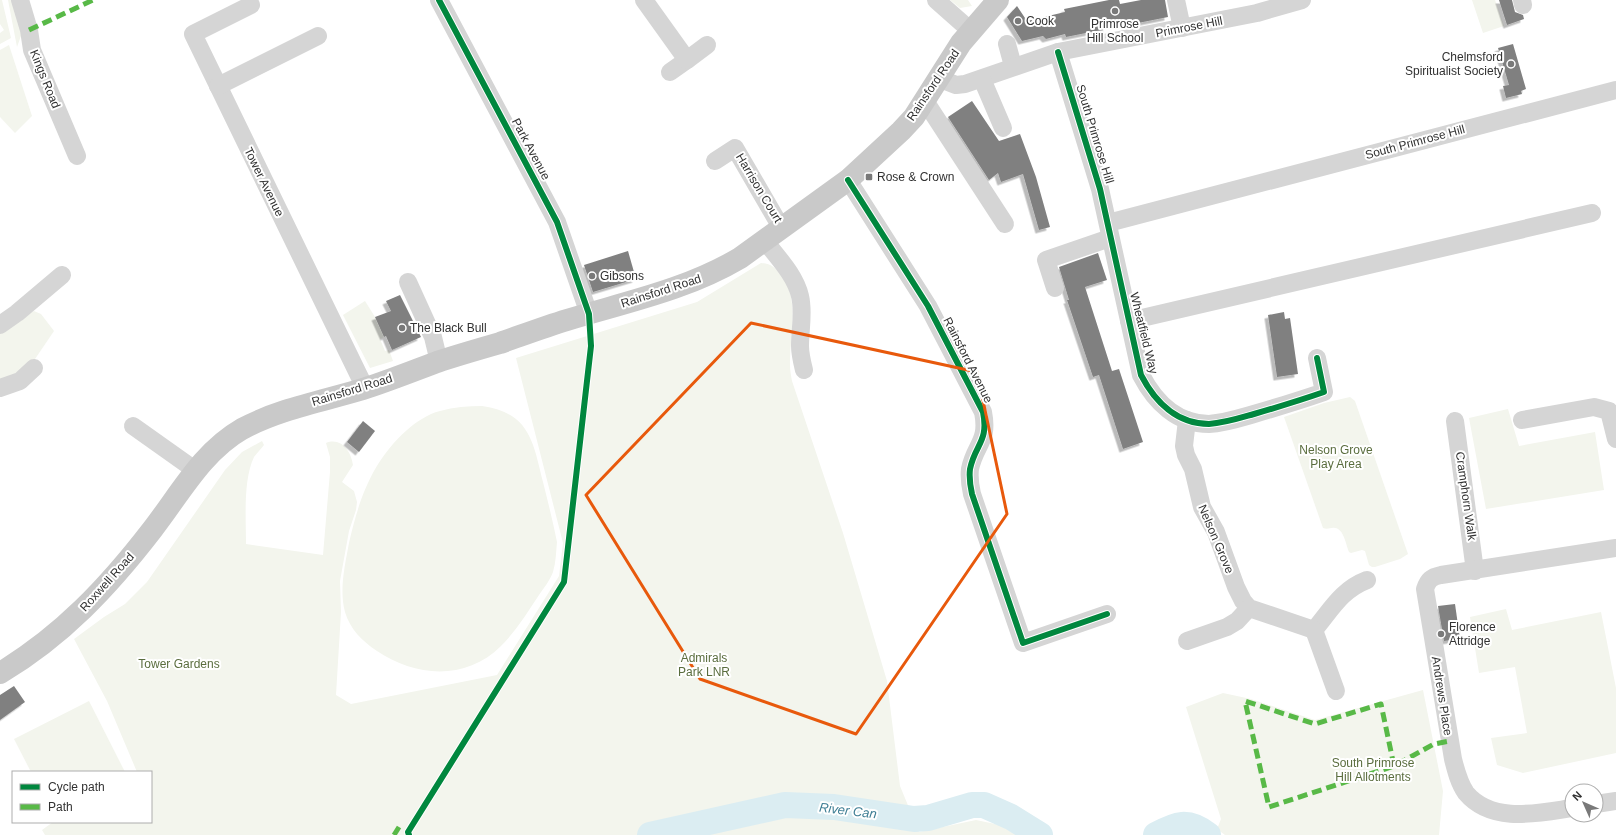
<svg xmlns="http://www.w3.org/2000/svg" width="1616" height="835" viewBox="0 0 1616 835" font-family="Helvetica,sans-serif">
<style>
.green{fill:#f3f5ed}
.lines{fill:none;stroke-linecap:round;stroke-linejoin:round}
.river{stroke:#dbedf2;stroke-width:26}
.building{fill:#808080;filter:url(#shadow)}
.minor{stroke:#d5d5d5;stroke-width:18}
.major{stroke:#c9c9c9;stroke-width:22}
.quiet{stroke:#58b947;stroke-width:5;stroke-dasharray:10 5;stroke-linecap:butt}
.cycleway-casing{stroke:#fff;stroke-width:8}
.cycleway{stroke:#00873e;stroke-width:6}
.marked{fill:none;stroke:#e8590c;stroke-width:3;stroke-linejoin:round}
.poi-dot{fill:#797979;stroke:#fff;stroke-width:1.5}
.labels{text-anchor:middle;stroke-width:4;stroke-linejoin:round;paint-order:stroke}
.poi-label{font-size:12px;fill:#313131;stroke:#fff;text-anchor:start}
.street-label{font-size:12px;fill:#313131;stroke:#fff}
.park-label{font-size:12px;fill:#5a6d3e;stroke:#fff}
.water-label{font-size:13px;font-style:italic;fill:#3e7e94;stroke:#fff}
</style>
<defs>
<filter id="shadow"><feDropShadow dx="-3.5" dy="3.5" stdDeviation="0" flood-color="#0004"/></filter>
</defs>
<rect width="100%" height="100%" fill="#fff"/>
<g class="green">
<polygon points="0,0 2,0 11,38 0,44 0,33 4,30 0,24"/>
<polygon points="8,0 13,0 22,33 17,47"/>
<polygon points="950,0 968,0 972,6 960,8"/>
<polygon points="1472,0 1495,0 1504,26 1483,33"/>
<polygon points="9,45 32,116 15,133 0,117 0,50"/>
<path d="M761,263C772,264 774,267 781,275C801,301 789,336 790,365C790,370 791,376 792,381L843,533L887,681L900,786L919,832L976,820L1000,825L1017,835H45L42,830L53,822H151V772H137L107,701L74,639L104,617L125,604L147,582L225,470L242,452L262,441L264,445C261,449 257,453 254,457C243,480 246,518 246,544L323,555L330,472V457L326,443C341,437 351,451 353,465L342,482L354,491L357,502L356,510L349,531L340,581L341,612L336,695L351,704L497,675L559,576L563,543L516,358L697,302Z"/>
<polygon points="365,301 375,317 384,337 380,339 385,351 389,350 393,361 370,368 343,315"/>
<polygon points="34,311 41,314 54,331 35,359 38,363 0,383 0,332"/>
<path d="M1350,397L1355,401L1408,554L1400,559L1375,567H1372L1369,565L1365,551L1362,550L1351,553L1349,552C1346,545 1344,529 1335,528C1331,527 1328,530 1323,528L1284,417L1324,403Z"/>
<path d="M482,406C530,413 533,442 543,482C548,502 553,522 557,542C556,552 556,562 553,572C550,580 544,588 539,595C527,613 516,631 501,646C466,681 415,677 377,651C362,641 350,629 345,612C339,590 345,565 349,543C359,499 372,461 407,430C416,422 428,414 440,411C454,407 468,406 482,406Z"/>
<polygon points="1508,409 1519,446 1595,432 1604,490 1486,509 1469,418"/>
<polygon points="1506,609 1512,630 1601,612 1616,688 1616,753 1523,773 1497,765 1491,738 1527,733 1515,667 1479,673 1470,617"/>
<polygon points="1423,690 1443,791 1439,835 1225,835 1217,829 1221,819 1186,707 1223,693 1251,699 1315,720"/>
<polygon points="89,701 125,772 31,772 14,739"/>
</g>
<g class="lines">
<g class="river">
<polyline points="650,835 785,805 834,807 914,819 928,818 972,805 984,805 1011,817 1040,835"/>
<path d="M1156,835C1176,824 1188,819 1208,835"/>
</g>
</g>
<g class="building">
<polygon points="1109,0 1119,0 1120,4 1141,0 1165,0 1168,17 1133,24 1132,19 1106,26 1107,29 1086,33 1066,37 1065,34 1046,39 1043,36 1022,41 1007,17 1017,6 1027,21 1065,12 1064,9"/>
<polygon points="1499,0 1512,0 1515,12 1523,15 1524,19 1507,25"/>
<polygon points="1513,44 1526,89 1521,91 1522,94 1506,98 1503,86 1509,85 1498,48"/>
<polygon points="972,101 999,141 1020,134 1036,177 1050,227 1039,230 1023,174 1001,182 998,173 989,180 948,117"/>
<polygon points="628,251 636,279 593,292 584,265"/>
<polygon points="1098,253 1107,280 1085,287 1112,371 1119,369 1143,442 1123,449 1099,375 1093,377 1067,300 1069,300 1059,267"/>
<polygon points="400,295 421,337 392,350 386,336 384,337 375,317 391,311 386,301"/>
<polygon points="1284,312 1285,319 1290,318 1298,374 1277,377 1268,315"/>
<polygon points="363,421 375,431 359,452 347,442"/>
<polygon points="1455,604 1460,639 1444,641 1438,606"/>
<polygon points="14,686 25,702 0,720 0,695"/>
</g>
<g class="lines">
<g class="minor">
<polyline points="20,0 29,30 32,50 77,156"/>
<polyline points="439,0 557,222 589,314"/>
<polyline points="644,0 687,60 670,72"/>
<polyline points="936,0 971,31"/>
<polyline points="1176,0 1182,28"/>
<polyline points="1522,0 1523,5"/>
<polyline points="251,5 193,34 365,388"/>
<polyline points="1007,44 1013,66"/>
<path d="M1058,52L1100,189L1141,375C1155,402 1177,424 1209,424C1225,423 1240,418 1254,414C1278,407 1301,400 1324,392L1317,358"/>
<polyline points="687,60 707,45"/>
<polyline points="938,78 956,85 965,84 1058,52 1257,13 1302,0"/>
<polyline points="982,79 1003,128"/>
<polyline points="218,86 318,36"/>
<polyline points="925,101 1005,224"/>
<polyline points="715,161 735,148 782,229"/>
<path d="M848,180L928,306L983,412C989,442 975,444 970,469C969,477 970,485 972,494L1023,643L1107,614"/>
<polyline points="1108,223 1616,90"/>
<path d="M765,241C778,258 795,275 800,296C804,312 800,329 800,346C800,354 802,362 804,370"/>
<polyline points="408,282 433,337 439,362"/>
<polyline points="1055,288 1046,260 1110,238"/>
<polyline points="1129,321 1592,213"/>
<polyline points="0,325 17,313 62,275"/>
<polyline points="0,388 20,381 34,368"/>
<path d="M1187,420L1184,446L1186,455L1193,469L1202,507L1216,532L1236,587L1243,601L1249,608L1314,630C1331,610 1341,590 1367,580"/>
<polyline points="1522,420 1594,407 1609,411 1616,439"/>
<polyline points="1455,421 1475,571"/>
<polyline points="133,426 195,470"/>
<polyline points="1314,630 1336,691"/>
<polyline points="1187,641 1227,627 1237,621 1249,608"/>
<polyline points="1596,804 1616,801"/>
<path d="M1572,808C1538,813 1492,824 1466,793C1459,783 1456,771 1453,759L1425,589C1428,580 1431,577 1441,575L1616,548"/>
</g>
<path class="major" d="M0,673C62,636 108,587 152,530C180,494 202,452 242,429C279,409 323,401 363,389C388,381 413,371 437,362C458,355 479,349 500,343C523,335 544,327 567,320C626,302 686,290 740,258L848,180L901,131L914,117L961,43L998,0"/>
<g class="quiet">
<polyline points="29,30 93,0"/>
<polyline points="1394,766 1381,704 1315,724 1245,701 1269,807 1394,766 1434,744 1450,741"/>
<polyline points="394,835 399,827"/>
</g>
<defs>
<g id="cycleway">
<path d="M1058,52L1100,189L1141,375C1155,402 1177,424 1209,424C1225,423 1240,418 1254,414C1278,407 1301,400 1324,392L1317,358"/>
<path d="M848,180L928,306L983,412C989,442 975,444 970,469C969,477 970,485 972,494L1023,643L1107,614"/>
<polyline points="409,835 408,832 564,582 591,346 589,314 557,222 439,0"/>
</g>
</defs>
<use href="#cycleway" class="cycleway-casing"/>
<use href="#cycleway" class="cycleway"/>
</g>
<path class="marked" d="M751,323L977,372L1007,514L856,734L700,679L586,495Z"/>
<g class="poi-dot">
<circle cx="1115" cy="11" r="4"/>
<circle cx="1018" cy="21" r="4"/>
<circle cx="1511" cy="64" r="4"/>
<rect x="865" y="173" width="8" height="8" rx="2"/>
<circle cx="592" cy="276" r="4"/>
<circle cx="402" cy="328" r="4"/>
<circle cx="1441" cy="634" r="4"/>
</g>
<g class="labels">
<g class="poi-label">
<text x="1026" y="25">Cook</text>
<text x="1115" y="28" text-anchor="middle">Primrose<tspan x="1115" dy="14">Hill School</tspan></text>
<text x="1503" y="61" text-anchor="end">Chelmsford<tspan x="1503" dy="14">Spiritualist Society</tspan></text>
<text x="877" y="181">Rose &amp; Crown</text>
<text x="600" y="280">Gibsons</text>
<text x="410" y="332">The Black Bull</text>
<text x="1449" y="631">Florence<tspan x="1449" dy="14">Attridge</tspan></text>
</g>
<g class="street-label">
<text transform="translate(1189 27) rotate(-11)" y="4">Primrose Hill</text>
<text transform="translate(45 79) rotate(68)" y="4">Kings Road</text>
<text transform="translate(933 85) rotate(-56)" y="4">Rainsford Road</text>
<text transform="translate(1095 134) rotate(73)" y="4">South Primrose Hill</text>
<text transform="translate(1415 142) rotate(-15)" y="4">South Primrose Hill</text>
<text transform="translate(531 149) rotate(62)" y="4">Park Avenue</text>
<text transform="translate(264 182) rotate(64)" y="4">Tower Avenue</text>
<text transform="translate(759 188) rotate(59)" y="4">Harrison Court</text>
<text transform="translate(661 291) rotate(-18)" y="4">Rainsford Road</text>
<text transform="translate(1144 333) rotate(76)" y="4">Wheatfield Way</text>
<text transform="translate(968 360) rotate(63)" y="4">Rainsford Avenue</text>
<text transform="translate(352 390) rotate(-17)" y="4">Rainsford Road</text>
<text transform="translate(1466 496) rotate(82)" y="4">Cramphorn Walk</text>
<text transform="translate(1216 539) rotate(67)" y="4">Nelson Grove</text>
<text transform="translate(107 582) rotate(-48)" y="4">Roxwell Road</text>
<text transform="translate(1442 696) rotate(81)" y="4">Andrews Place</text>
</g>
<g class="park-label">
<text x="1336" y="454">Nelson Grove<tspan x="1336" dy="14">Play Area</tspan></text>
<text x="704" y="662">Admirals<tspan x="704" dy="14">Park LNR</tspan></text>
<text x="179" y="668">Tower Gardens</text>
<text x="1373" y="767">South Primrose<tspan x="1373" dy="14">Hill Allotments</tspan></text>
</g>
<g class="water-label">
<text transform="translate(848 810) rotate(7)" y="5">River Can</text>
</g>
</g>
<rect x="12" y="771" width="140" height="52" fill="#ffffff" stroke="#adadad"/>
<rect x="20" y="784" width="20" height="6" fill="#00873e" stroke="#adadad"/>
<text x="48" y="791" font-size="12" fill="#313131">Cycle path</text>
<rect x="20" y="804" width="20" height="6" fill="#58b947" stroke="#adadad"/>
<text x="48" y="811" font-size="12" fill="#313131">Path</text>
<g transform="translate(1584 803) rotate(315)"><circle r="19" fill="#ffffff" stroke="#adadad"/>
<path d="M0-3L7 15L0 10L-7 15Z" fill="#797979"/>
<text y="-6" font-size="11" font-weight="bold" text-anchor="middle" fill="#313131">N</text>
</g>
</svg>
